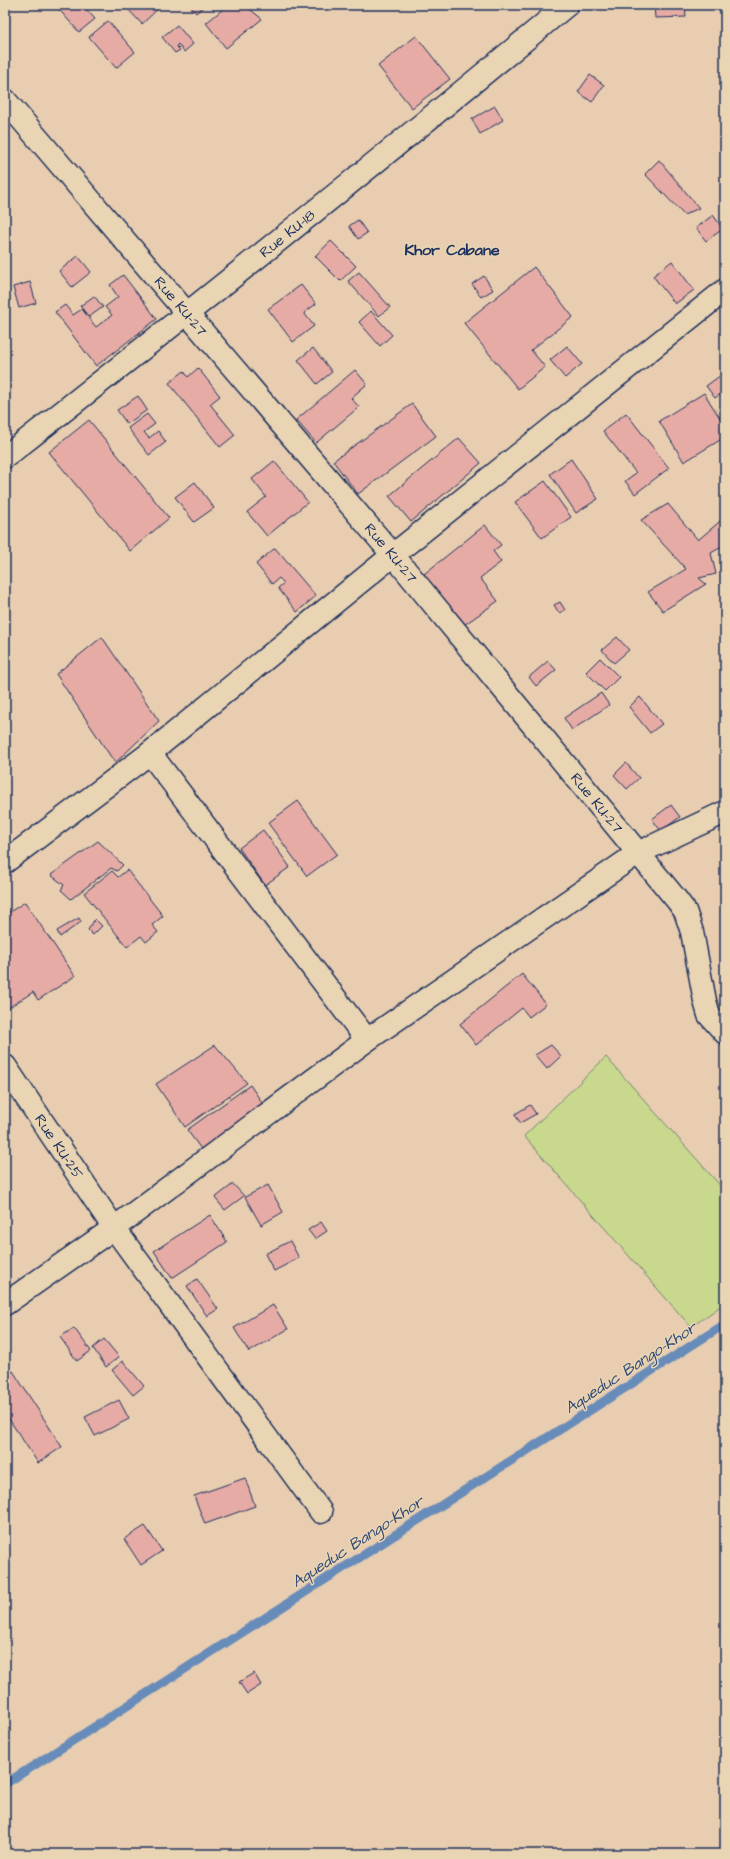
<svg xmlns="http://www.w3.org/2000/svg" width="730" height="1859" viewBox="0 0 730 1859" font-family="'Architects Daughter',sans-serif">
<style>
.green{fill:#c8d98d;stroke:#728476}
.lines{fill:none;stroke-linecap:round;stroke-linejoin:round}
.stream{stroke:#688cba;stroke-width:9}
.building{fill:#e6aba5;stroke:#1b2f5e}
.street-casing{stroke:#1b2f5e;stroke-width:25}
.street{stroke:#e9d5b3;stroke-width:22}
.labels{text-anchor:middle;stroke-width:3;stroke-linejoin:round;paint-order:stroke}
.street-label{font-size:15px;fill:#1b2f5e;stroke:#e9d5b3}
.neighbourhood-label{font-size:16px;font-weight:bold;fill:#1b2f5e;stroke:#e9d5b3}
.water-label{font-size:16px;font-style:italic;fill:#2e4675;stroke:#e9d5b3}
</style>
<rect width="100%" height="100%" fill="#e8cdb0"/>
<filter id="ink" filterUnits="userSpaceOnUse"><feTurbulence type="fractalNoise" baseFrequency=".025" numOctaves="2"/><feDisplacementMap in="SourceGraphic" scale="8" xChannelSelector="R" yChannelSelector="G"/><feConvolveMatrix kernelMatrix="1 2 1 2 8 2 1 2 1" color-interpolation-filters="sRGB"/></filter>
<g filter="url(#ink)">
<polygon class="green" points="606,1057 725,1191 725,1303 691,1327 524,1136"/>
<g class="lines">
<polyline class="stream" points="5,1784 725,1324"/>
</g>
<g class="building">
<polygon points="55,5 89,5 90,6 86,9 95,19 79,32"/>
<polygon points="112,5 120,5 114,10 111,6"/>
<polygon points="124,5 162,5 142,24"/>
<polygon points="189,5 205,5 196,13"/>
<polygon points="228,5 245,5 262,19 226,48 206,23"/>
<polygon points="654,5 685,5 686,17 655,18"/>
<polygon points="108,21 135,52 116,68 89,37"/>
<polygon points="177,25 193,44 184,52 178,44 176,46 180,50 175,53 162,37"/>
<polygon points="416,36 450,79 412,108 378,66"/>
<polygon points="590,75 604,85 592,102 578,92"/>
<polygon points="495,106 503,120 480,134 472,119"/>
<polygon points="659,160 699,208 684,215 645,174"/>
<polygon points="713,215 723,229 706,241 696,228"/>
<polygon points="358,220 367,233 358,239 349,226"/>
<polygon points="331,241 356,266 340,281 315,256"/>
<polygon points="78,256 91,272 72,287 59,271"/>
<polygon points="672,261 694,290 675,304 653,276"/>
<polygon points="534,267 573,317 531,350 545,367 518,389 464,323"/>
<polygon points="359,272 390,307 379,316 348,281"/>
<polygon points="123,275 157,319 96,366 55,312 65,305 73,315 82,309 96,327 112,315 105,307 118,297 110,285"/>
<polygon points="484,276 493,290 481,297 472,284"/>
<polygon points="30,282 36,303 19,308 13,287"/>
<polygon points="301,285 316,304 304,313 314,326 293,342 268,309"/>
<polygon points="94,296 103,307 89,317 80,306"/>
<polygon points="371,311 392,335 380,346 359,322"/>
<polygon points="567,346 582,364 565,378 550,360"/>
<polygon points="313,348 332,372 317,384 298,360"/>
<polygon points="198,368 220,396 210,404 235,435 220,447 169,383 184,371 188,377"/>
<polygon points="355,370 367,384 351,398 359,407 316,443 296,420"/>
<polygon points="721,375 725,381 725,391 715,398 706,386"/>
<polygon points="704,393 725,426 725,437 684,462 659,421"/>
<polygon points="138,396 147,410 127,424 117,410"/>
<polygon points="412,404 436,436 358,494 333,461"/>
<polygon points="626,413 669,468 635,494 625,481 636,473 603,431"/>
<polygon points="147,414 155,424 144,432 149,438 158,431 166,442 149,455 128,428"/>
<polygon points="89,420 169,518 130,551 49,452"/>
<polygon points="459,438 481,463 411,522 389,496"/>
<polygon points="571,459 598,499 576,513 550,474"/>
<polygon points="274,461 308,502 267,536 247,512 266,497 252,479"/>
<polygon points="545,481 571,517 542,538 515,502"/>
<polygon points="195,482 214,508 194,522 175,497"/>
<polygon points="668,504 698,540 725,517 725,545 711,553 716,574 699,578 706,584 663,611 648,592 686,569 641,520"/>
<polygon points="485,525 501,545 493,551 501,562 480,578 498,601 464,625 424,574"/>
<polygon points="275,548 316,596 297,612 278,588 284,583 279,578 272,584 256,564"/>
<polygon points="560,602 565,610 559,613 554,605"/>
<polygon points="102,637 159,721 115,763 56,674"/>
<polygon points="617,637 629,650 614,663 602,650"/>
<polygon points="600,658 619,677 605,691 586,672"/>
<polygon points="548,661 556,670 536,686 529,677"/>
<polygon points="601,693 609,705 572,730 564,718"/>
<polygon points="640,697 662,724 650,733 629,707"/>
<polygon points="626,763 639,778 627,789 614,775"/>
<polygon points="298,801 337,854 307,876 268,823"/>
<polygon points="671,805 680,817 661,831 652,819"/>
<polygon points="263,830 290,867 265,885 239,848"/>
<polygon points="98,841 123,865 117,871 111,868 71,899 61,890 64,885 51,875"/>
<polygon points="127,870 163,916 152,925 158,932 146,942 141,936 127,947 84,893 112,871 118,877"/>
<polygon points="25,902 75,976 38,1000 33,992 5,1010 5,915"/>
<polygon points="79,918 81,922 60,937 57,931"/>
<polygon points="95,919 102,926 93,935 88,930"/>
<polygon points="522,974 546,1004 529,1017 522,1008 476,1045 460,1024"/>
<polygon points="215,1045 247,1083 185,1127 156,1084"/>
<polygon points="551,1045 561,1056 547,1069 535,1055"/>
<polygon points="250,1085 263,1104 201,1149 187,1130"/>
<polygon points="530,1105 536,1114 520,1123 515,1114"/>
<polygon points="233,1184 244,1196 225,1210 215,1198"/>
<polygon points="268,1185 283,1212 261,1225 245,1197"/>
<polygon points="210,1215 227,1242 172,1278 154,1251"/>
<polygon points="321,1222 327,1231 315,1239 308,1230"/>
<polygon points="290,1241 299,1258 274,1271 265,1254"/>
<polygon points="197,1279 218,1309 207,1316 187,1286"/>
<polygon points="273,1305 288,1329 249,1352 234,1328"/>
<polygon points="74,1328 91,1351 77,1361 60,1337"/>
<polygon points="104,1339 119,1357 106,1367 93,1348"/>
<polygon points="123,1361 144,1386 133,1395 112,1370"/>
<polygon points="13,1371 62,1447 38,1463 5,1413 5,1376"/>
<polygon points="119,1400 129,1419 95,1436 85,1417"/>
<polygon points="245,1478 255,1506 205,1524 194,1496"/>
<polygon points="145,1526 162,1551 141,1565 124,1539"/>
<polygon points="254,1673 261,1685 247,1694 239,1682"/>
</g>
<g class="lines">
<defs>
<g id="street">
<path id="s1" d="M5,100L393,555L676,899L685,911L692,932L705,1001L709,1015L725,1033"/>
<path id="s2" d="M5,457C194,309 382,159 567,5"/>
<polyline points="150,753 367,1040"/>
<polyline points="5,862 150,753 393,555 725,290"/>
<path id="s3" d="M5,1066L114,1228L321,1512"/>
<polyline points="5,1304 114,1228 367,1040 638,853 725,812"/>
</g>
</defs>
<use href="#street" class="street-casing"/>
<use href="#street" class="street"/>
</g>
</g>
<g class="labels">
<g class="street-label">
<text dy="5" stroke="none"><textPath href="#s2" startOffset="360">Rue KU-18</textPath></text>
<text dy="5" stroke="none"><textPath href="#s1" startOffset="271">Rue KU-27</textPath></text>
<text dy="5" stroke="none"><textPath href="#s1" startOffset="595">Rue KU-27</textPath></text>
<text dy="5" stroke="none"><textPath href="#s1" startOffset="919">Rue KU-27</textPath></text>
<text dy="5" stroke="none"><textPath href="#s3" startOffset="97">Rue KU-25</textPath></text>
</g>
<g class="neighbourhood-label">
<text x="452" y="255">Khor Cabane</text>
</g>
<g class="water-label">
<text transform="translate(630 1367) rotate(-33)" y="6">Aqueduc Bango-Khor</text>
<text transform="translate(357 1541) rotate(-33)" y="6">Aqueduc Bango-Khor</text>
</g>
</g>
<rect width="730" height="1859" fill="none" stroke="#e9d5b3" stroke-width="20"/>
<rect x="10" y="10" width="710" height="1839" fill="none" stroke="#1b2f5e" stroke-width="1.5" filter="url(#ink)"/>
</svg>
